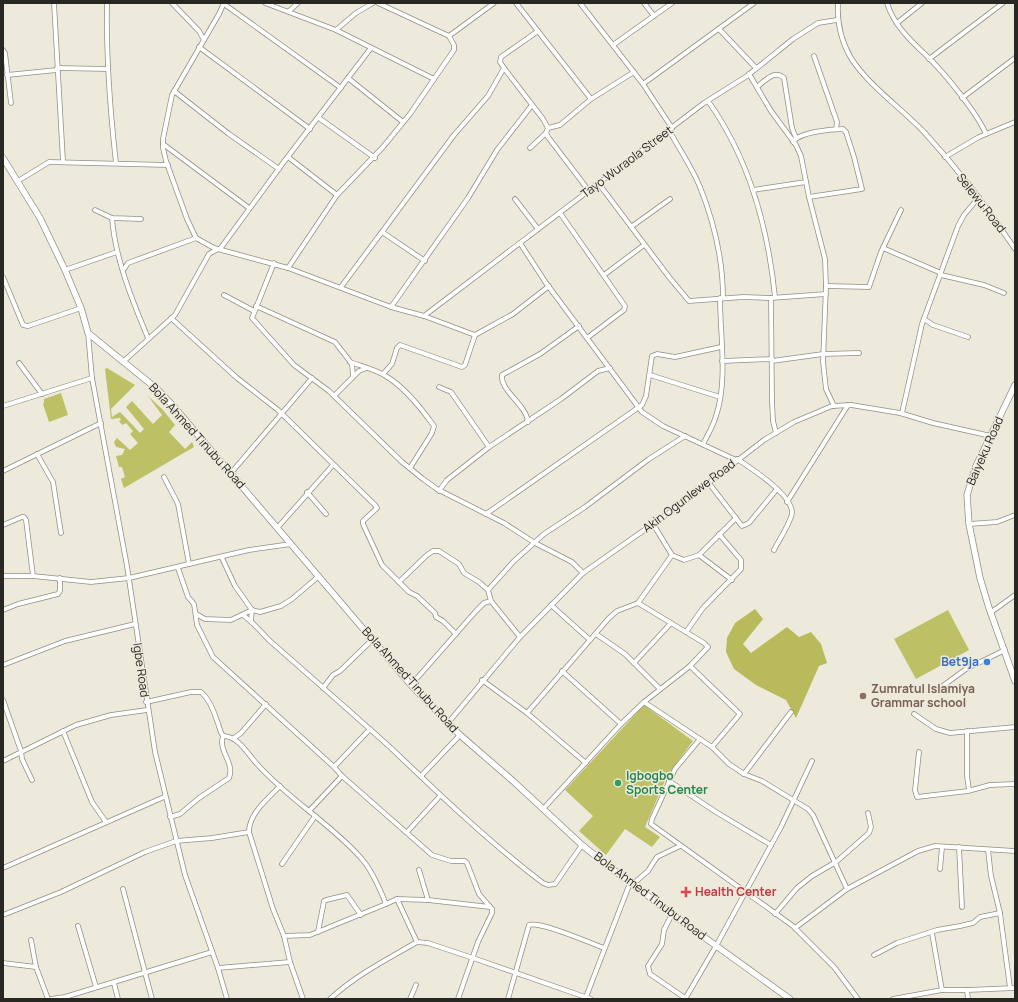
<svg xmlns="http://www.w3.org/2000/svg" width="1018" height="1002" viewBox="0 0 1018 1002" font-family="Manrope,sans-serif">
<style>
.green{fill:#bdc065}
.forest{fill:#b8ba5b}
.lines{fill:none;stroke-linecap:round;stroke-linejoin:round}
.minor-casing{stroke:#928f83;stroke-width:5.5}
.major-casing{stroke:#928f83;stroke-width:7}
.minor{stroke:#fff;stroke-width:4}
.major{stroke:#fff;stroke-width:5.5}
.shop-dot{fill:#3f7fe0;stroke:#edeadc;stroke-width:1.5}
.education-dot{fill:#8d6e63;stroke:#edeadc;stroke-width:1.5}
.leisure-dot{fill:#2e9e5b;stroke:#edeadc;stroke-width:1.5}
.health-dot{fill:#e0444e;stroke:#edeadc;stroke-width:1.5}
.labels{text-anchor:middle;stroke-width:3;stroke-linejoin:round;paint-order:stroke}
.street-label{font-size:12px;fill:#282722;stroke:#edeadc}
.shop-label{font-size:12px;font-weight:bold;fill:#366cbe;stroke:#edeadc;text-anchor:end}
.education-label{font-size:12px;font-weight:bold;fill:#785e54;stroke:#edeadc;text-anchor:start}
.leisure-label{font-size:12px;font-weight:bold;fill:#27864d;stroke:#edeadc;text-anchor:start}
.health-label{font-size:12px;font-weight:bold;fill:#be3a42;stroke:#edeadc;text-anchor:start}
</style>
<rect width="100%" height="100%" fill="#edeadc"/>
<g class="green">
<polygon points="107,368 135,385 111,409 112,417 120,412 140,433 144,429 126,407 132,401 153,424 162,415 148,396 163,410 175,425 169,432 185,449 192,442 194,447 124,488 121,479 125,477 122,467 119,467 116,456 122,455 125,449 116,447 114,442 117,438 130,450 138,443 130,434 133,431 126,423 122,425 119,421 121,420 120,418 111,419 105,369"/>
<polygon points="61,393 68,415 49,422 43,404 44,403 44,399"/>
<polygon points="948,610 969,650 916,679 894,639"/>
<polygon points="644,705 693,741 667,776 645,827 660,837 652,847 625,829 606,855 579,831 593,816 565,790"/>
</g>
<polygon class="forest" points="755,609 763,619 743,644 751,653 787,627 799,637 811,632 821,644 827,663 819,666 796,718 786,700 756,685 734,669 726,652 727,638 735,623"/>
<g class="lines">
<defs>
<g id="minor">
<polyline points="54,3 63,161"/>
<path d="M107,3C106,57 110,110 116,163"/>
<polyline points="172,3 199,31 204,40"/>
<polyline points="224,3 219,14 172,95 163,139 163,148 166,161 187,219 196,238 214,248 288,268 391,307 424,316 475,335"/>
<polyline points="265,3 336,30 434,79"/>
<polyline points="516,3 591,99"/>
<polyline points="580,3 643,84 672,128"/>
<polyline points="644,3 654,16"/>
<path d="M838,3C837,22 841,41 851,58C867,84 902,109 924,132C957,168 988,208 1015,249"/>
<path d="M887,3C894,26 912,42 929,58C946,75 977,113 986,134"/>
<polyline points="224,4 341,88"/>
<polyline points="289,11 298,3"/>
<polyline points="897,23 922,3"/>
<polyline points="719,29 756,68"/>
<polyline points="336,30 356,13 373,3"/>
<polyline points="449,36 494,3"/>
<polyline points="613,45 672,3"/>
<polyline points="199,47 310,129"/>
<polyline points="3,50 5,53 11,103"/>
<polyline points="814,56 837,122 836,129"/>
<polyline points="929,59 1003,3"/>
<polyline points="57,68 108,69"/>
<polyline points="504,68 543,119 548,128 546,133 548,137 589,191"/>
<polyline points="749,74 771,111 796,145 801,156 809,197 825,259 826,286 823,362 826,389 834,406"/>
<polyline points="7,75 57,70"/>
<polyline points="348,78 403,122"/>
<polyline points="643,84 754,3"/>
<path d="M757,87C765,81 774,69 784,78L792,128L796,138"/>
<polyline points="174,91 229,134 279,169"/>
<polyline points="962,98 1015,58"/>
<path d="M708,101C749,158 768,228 775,297"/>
<polyline points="319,118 375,158"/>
<polyline points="548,128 560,125 591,99 634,72"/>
<path d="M669,130C679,149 692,167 700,187C714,222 723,261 723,298"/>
<path d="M793,142C799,132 832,129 843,129L846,132L854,157L862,189L809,197"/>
<polyline points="163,144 249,208"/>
<polyline points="530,148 546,133"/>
<polyline points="288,157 337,195"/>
<polyline points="945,157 979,137 1015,122"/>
<polyline points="18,181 49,162 168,165"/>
<polyline points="599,184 669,277 689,301 743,297 771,298 826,294"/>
<polyline points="753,190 806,182"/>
<polyline points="515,199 538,229"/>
<polyline points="95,210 112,218 141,219"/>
<polyline points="560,213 625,306 624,310 587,338"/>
<path d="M112,218C115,258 132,300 148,338"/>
<polyline points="631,227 670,199"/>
<polyline points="382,232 425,261"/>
<polyline points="520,243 546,283 642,412 663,426 736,460"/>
<polyline points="883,248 941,273"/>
<polyline points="220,249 283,163 371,48"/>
<polyline points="274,263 252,318 294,365 329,391 402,462 423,479 437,489 504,523 535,543 572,562 583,573"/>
<polyline points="288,268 337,195 383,147 410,114 454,50 454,45 449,36 378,3"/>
<polyline points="124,269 128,263 196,238"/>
<polyline points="65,270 117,252"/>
<polyline points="604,275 644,245"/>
<polyline points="941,275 984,285 1004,293"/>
<polyline points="3,277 23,325 28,326 81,308"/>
<polyline points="826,286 869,287 881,252 901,210"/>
<polyline points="341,287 454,135 488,96 504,68 500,62 501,57 538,31"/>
<polyline points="224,295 254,311"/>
<polyline points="771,298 772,401 773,421 776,433"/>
<polyline points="256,306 335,342 352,364 353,376"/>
<polyline points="391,307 468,198 497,150 532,105"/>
<polyline points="424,316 704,103 747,76 793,39 818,23 837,20"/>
<polyline points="171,318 237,378 278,410 375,505 377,508 363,521 363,524 382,565 409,592 417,596 435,613 436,617 443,621 456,634"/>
<polyline points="924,319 933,325 968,337"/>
<polyline points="88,333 92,378 127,566 155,752 185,875 218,968 227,999"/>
<polyline points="124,361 175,315 209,254 218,249"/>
<polyline points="722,361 772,359"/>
<polyline points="772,361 823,354 859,353"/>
<path d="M350,362C361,366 374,369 384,375C404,386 421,408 434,426L432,433L410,468"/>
<polyline points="19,363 42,394"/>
<polyline points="383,374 392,364 397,348 400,345 462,367 465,365 475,335 513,314 549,286"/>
<polyline points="650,375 720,397"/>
<polyline points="439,387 451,392 489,447"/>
<polyline points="334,396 359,371 367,368"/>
<polyline points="3,406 92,378"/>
<polyline points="902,413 922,324 958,226 964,215 979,197"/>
<path d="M528,422C526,404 500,391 502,375L540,354L579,326"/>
<path d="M703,444C708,435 713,426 716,416C728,381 720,334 720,298"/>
<polyline points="37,454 53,482 61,533"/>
<path d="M737,459C751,468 793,495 792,513C791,522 779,540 774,550"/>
<polyline points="3,471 101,423"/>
<polyline points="231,473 312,378"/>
<polyline points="164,477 178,504 189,564"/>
<polyline points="708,482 742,526 749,523 777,489"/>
<polyline points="439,491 447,480 489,447 561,399 598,371 610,368"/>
<polyline points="307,492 326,514"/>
<polyline points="787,502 848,405"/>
<polyline points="486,514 642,405 646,396 652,356 657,354 675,357 721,347"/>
<polyline points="653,524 672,555 684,560 699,555 736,518"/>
<polyline points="969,524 997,522 1015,515"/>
<polyline points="3,525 22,517 24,517 26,520 33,576"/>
<polyline points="278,527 333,465"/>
<polyline points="699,555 732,580"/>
<polyline points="222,558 235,586 252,610 251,620"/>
<polyline points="178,568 188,597 194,604 197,625 213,657 334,767 342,776 432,855 451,861 465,861 467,863 479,894 492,909 492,913 478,942 458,999"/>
<polyline points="3,576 33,576 91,582 129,578 249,550 291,544"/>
<polyline points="399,582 427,555 433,551 439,551 459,564 464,573 479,582 488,590 491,601 520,637"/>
<polyline points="488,590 514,561 544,534 585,507 649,459 685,436"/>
<polyline points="551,605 590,640"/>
<polyline points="3,610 18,604 58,594 60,591 60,578"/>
<polyline points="990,613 1015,595"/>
<polyline points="196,614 205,619 231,620 252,610 260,612 281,606 292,599 319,576"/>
<path d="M243,615C253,622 261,632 270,641C311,677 351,712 391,748C440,795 489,842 543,883L548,885L555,884L582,845"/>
<polyline points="686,632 703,608 741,569 741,560 719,534"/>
<polyline points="596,634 625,654 660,689"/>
<polyline points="634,663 671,623"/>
<polyline points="3,665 65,641 135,624"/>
<polyline points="690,666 740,714 712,747"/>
<polyline points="562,671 621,724"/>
<polyline points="482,680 527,713 586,763"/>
<polyline points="411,685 476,611 484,603 491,601"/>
<polyline points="323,688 333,675 340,671 373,639"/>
<polyline points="940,688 966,669 1005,650"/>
<polyline points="3,700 21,751 22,759 32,780"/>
<path d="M146,702L191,692H201C209,699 214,711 217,721C220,727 219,731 223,736C238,736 247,753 257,764C288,799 330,823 361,858C372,870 380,889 386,904L397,899"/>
<polyline points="644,702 712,747 729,764 744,774 762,781 808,809 813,815 847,889"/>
<polyline points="527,713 609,618 617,611 638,603 672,555"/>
<polyline points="914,714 936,729 950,733 1015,727"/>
<polyline points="448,723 520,637 583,573 677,507 764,440 794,422 832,406 851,405 900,413 933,423 991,436"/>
<polyline points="63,731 92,802 106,822"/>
<polyline points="967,731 967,776 969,790"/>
<polyline points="234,738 241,733 266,704"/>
<polyline points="700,739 675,769 652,819 651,824 793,926 834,967 858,999"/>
<polyline points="919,752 915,790 917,797 968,791 990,785 1015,784"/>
<polyline points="3,761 76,725 111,715 147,710"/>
<polyline points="334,767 370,729"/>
<polyline points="744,774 791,712"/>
<polyline points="421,776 460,735"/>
<polyline points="669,781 716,812 771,845"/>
<path d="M280,786C268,799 249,813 249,832L273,909L284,936L290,962L303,999"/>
<polyline points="543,809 621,724 644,702 690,666 708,647 704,643 638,603"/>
<polyline points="309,811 342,776"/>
<path d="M170,817L180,814L199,798L229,778C235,762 218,752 223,736"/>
<polyline points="408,831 440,796"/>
<polyline points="959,847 962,907"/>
<polyline points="988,850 991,876 1000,913 1010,988"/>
<polyline points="282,864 315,816"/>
<polyline points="3,868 164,797"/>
<polyline points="940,869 942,847"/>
<polyline points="419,870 428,900"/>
<polyline points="633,884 648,871 657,857 680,846"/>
<polyline points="123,889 152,999"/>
<polyline points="672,914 664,930 662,944 648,966 650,974 685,998"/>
<polyline points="775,914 797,888 812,876 836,862 869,833 871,827 868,813"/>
<polyline points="3,915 61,892 145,852 176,841 212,838 249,832"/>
<polyline points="78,926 96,987"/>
<polyline points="795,928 847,889 918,851 935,846 1015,851"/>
<polyline points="318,932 324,901 326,900 347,895 361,915"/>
<polyline points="932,933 942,990"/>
<polyline points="284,936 310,935 386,904"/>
<polyline points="31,940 36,967 48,999"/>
<polyline points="417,942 397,899 428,900 490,907"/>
<polyline points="874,955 897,943 937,930 960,926 973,923 980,917 1000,913"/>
<polyline points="3,963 36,967"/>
<polyline points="218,968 290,962"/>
<polyline points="114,983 118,999"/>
<polyline points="967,990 968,999"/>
<polyline points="586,997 630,883"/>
<polyline points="51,999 65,997 212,952"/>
<path d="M330,999C356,975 386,960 417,942L428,943L473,958L591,999"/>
<polyline points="410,999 416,985"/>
<path d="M508,999L529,925C541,921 590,943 604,948"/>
<polyline points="685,999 716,946 781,827 812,761"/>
<polyline points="893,999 942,990 967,990 1015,988"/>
</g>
<g id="major">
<polyline points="3,158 40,218 65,270 81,308 88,333 157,389 175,408 411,685 460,735 513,781 582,845 607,865 672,914 790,999"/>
<polyline points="1015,385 976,466 967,495 969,524 980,578 989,608 1015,681"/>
</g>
</defs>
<use href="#minor" class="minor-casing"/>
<use href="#major" class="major-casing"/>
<use href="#minor" class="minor"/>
<use href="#major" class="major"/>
</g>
<circle class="shop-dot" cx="987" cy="662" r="4"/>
<circle class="education-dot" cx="863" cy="696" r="4"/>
<circle class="leisure-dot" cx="618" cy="783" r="4"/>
<path class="health-dot" d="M684 886h4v4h4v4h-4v4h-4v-4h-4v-4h4z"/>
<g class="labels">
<g class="street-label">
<text transform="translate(627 162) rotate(-37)" y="4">Tayo Wuraola Street</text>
<text transform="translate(981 203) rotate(52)" y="4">Selewu Road</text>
<text transform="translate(197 436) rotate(48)" y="4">Bola Ahmed Tinubu Road</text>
<text transform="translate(985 451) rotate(-66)" y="4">Baiyeku Road</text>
<text transform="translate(689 496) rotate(-37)" y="4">Akin Ogunlewe Road</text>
<text transform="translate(141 670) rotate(82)" y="4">Igbe Road</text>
<text transform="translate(410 680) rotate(48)" y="4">Bola Ahmed Tinubu Road</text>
<text transform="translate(650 896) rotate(37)" y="4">Bola Ahmed Tinubu Road</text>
</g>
<g class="shop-label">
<text x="979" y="666">Bet9ja</text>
</g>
<g class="education-label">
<text x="871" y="693">Zumratul Islamiya<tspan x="871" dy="14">Grammar school</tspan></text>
</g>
<g class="leisure-label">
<text x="626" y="780">Igbogbo<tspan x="626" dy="14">Sports Center</tspan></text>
</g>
<g class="health-label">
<text x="695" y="896">Health Center</text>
</g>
</g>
<rect width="1018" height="1002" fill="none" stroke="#282722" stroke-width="8"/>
</svg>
